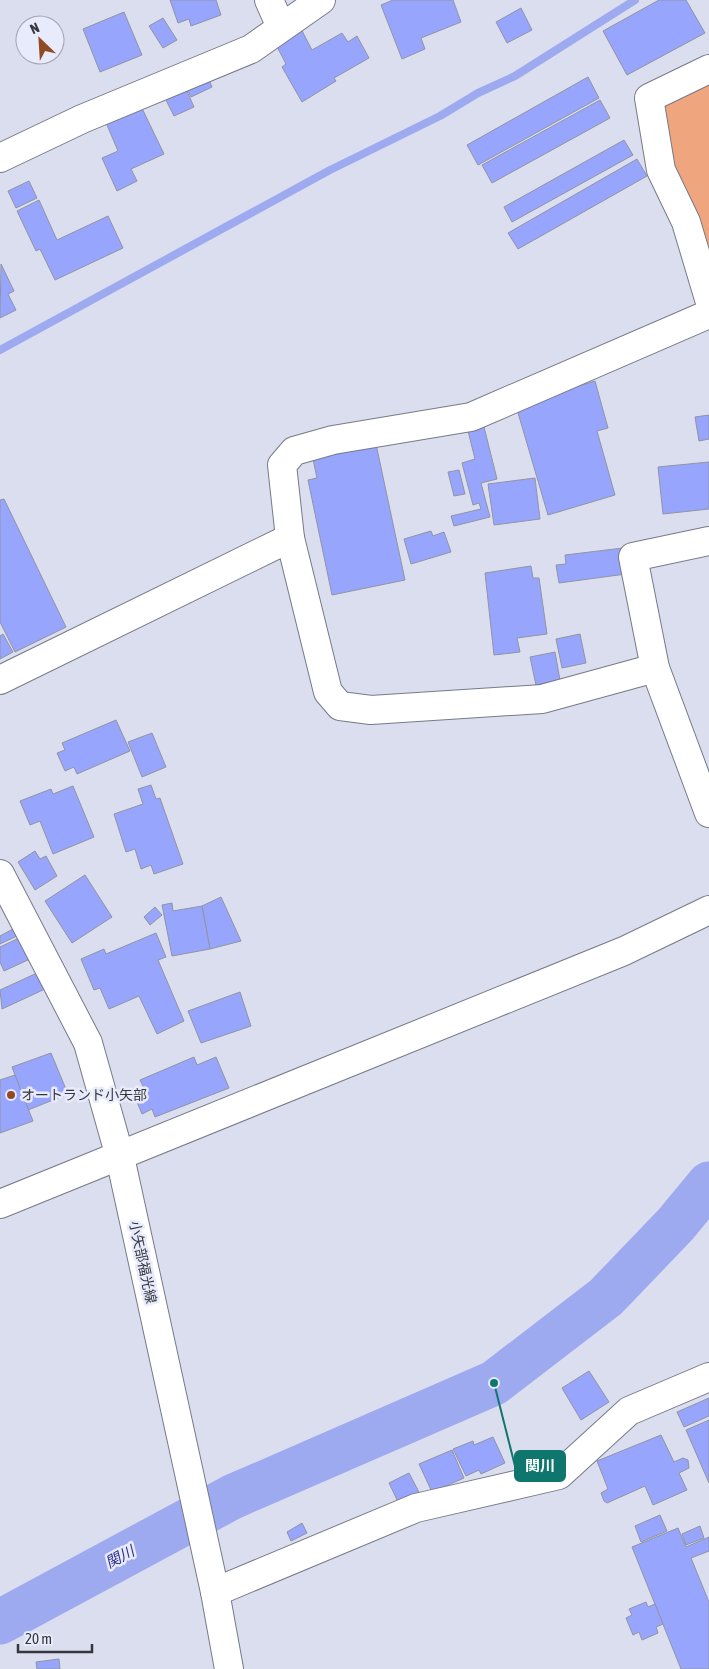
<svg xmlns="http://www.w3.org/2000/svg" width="709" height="1669" viewBox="0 0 709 1669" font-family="'Asap Condensed','Noto Sans JP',sans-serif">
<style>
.green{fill:#efa67f}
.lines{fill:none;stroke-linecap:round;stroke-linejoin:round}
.stream{stroke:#9eaaf0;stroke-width:8}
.river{stroke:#9eaaf0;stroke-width:45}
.building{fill:#97a5fc;stroke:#9194a3}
.minor-casing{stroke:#777a88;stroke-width:30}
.tertiary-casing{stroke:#777a88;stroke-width:30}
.primary-casing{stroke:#777a88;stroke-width:30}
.minor{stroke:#fff;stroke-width:28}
.tertiary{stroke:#fff;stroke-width:28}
.primary{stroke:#fff;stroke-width:28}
.poi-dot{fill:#904b22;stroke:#e7ebfb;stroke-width:2}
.labels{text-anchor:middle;stroke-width:5;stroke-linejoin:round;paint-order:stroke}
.poi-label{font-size:14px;fill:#36373d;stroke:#e7ebfb;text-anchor:start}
.street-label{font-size:14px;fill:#36373d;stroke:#e7ebfb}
.water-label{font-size:15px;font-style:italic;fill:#2e2d8f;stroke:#e7ebfb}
.leader{fill:none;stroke:#0f766e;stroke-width:2}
.callout-dot{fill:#0f766e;stroke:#e7ebfb;stroke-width:2}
.callout{fill:#0f766e;stroke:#0f766e;stroke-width:2}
.callout-label{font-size:15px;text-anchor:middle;font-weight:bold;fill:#fff}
</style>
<rect width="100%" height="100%" fill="#dadeee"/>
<polygon class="green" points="709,71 709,292 653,102"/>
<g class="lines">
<polyline class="stream" points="0,350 330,170 440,116 478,93 515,76 635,0"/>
<polyline class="river" points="0,1622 232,1497 494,1383 606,1297 676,1224 709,1184"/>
</g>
<g class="building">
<polygon points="170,0 216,0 221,15 191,26 189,19 178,23"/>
<polygon points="393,0 453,0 461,22 421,38 425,49 402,59 381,5"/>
<polygon points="659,0 686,0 705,33 627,75 603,31"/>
<polygon points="521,8 532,30 507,43 496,22"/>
<polygon points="124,12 142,55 100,72 83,29"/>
<polygon points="163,18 177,40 163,48 149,26"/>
<polygon points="298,23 312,50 342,33 348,42 357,36 369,58 334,78 336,81 302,102 282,67 286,64 272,37"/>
<polygon points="204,68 212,87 191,97 182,78"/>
<polygon points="588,77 599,98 478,165 467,145"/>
<polygon points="181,78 194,107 174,116 160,88"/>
<polygon points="600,100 610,118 492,183 482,165"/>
<polygon points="139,102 164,154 131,169 137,181 117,191 102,158 118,151 104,118"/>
<polygon points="624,140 633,155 512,222 504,207"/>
<polygon points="637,159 647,176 518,249 508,233"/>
<polygon points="29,181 37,198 16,208 8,191"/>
<polygon points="39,200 57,240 108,216 123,248 55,280 40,249 36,251 17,211"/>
<polygon points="1,264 14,291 8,294 16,310 0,318"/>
<polygon points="595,381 608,428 597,431 615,495 548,515 516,406"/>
<polygon points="709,415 709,439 699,441 695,417"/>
<polygon points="483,423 497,479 481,483 490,517 454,526 451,516 481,509 479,503 473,505 462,463 475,459 467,427"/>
<polygon points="376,444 405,580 332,595 308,480 317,478 313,459"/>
<polygon points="709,462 709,509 663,514 658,467"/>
<polygon points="459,470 465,494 454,496 448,472"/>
<polygon points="535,478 540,519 494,525 488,484"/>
<polygon points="4,499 66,627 15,652 0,622 0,500"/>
<polygon points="431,531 433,536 444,532 451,552 411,564 404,539"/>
<polygon points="623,548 626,574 559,583 556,565 566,564 565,555"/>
<polygon points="531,566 533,578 539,578 547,634 517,638 520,652 494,655 485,573"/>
<polygon points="3,634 13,652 0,659 0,636"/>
<polygon points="580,634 586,663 562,668 556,639"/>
<polygon points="555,652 560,680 536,685 530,657"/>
<polygon points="116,720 130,751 77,774 74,767 65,771 57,753 65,750 62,743"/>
<polygon points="152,733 166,767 142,777 128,742"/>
<polygon points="151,785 156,799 160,798 183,864 154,874 151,865 141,869 135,849 126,852 114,814 143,804 138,789"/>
<polygon points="73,786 94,837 53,854 40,821 30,825 20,801 51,789 53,794"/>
<polygon points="35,851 40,859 46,856 57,876 35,890 18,862"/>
<polygon points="85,875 112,917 72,943 45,901"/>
<polygon points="221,897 241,941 210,949 202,906"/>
<polygon points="172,903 173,911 202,906 210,949 172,956 162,905"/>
<polygon points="155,907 162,915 150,925 144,917"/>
<polygon points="13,929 17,936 0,944 0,936"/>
<polygon points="156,933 166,957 158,960 184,1021 157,1034 139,996 109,1009 100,988 94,990 81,959 104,949 106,954"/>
<polygon points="19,938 30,959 4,971 0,962 0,947"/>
<polygon points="37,973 45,989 2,1009 0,990"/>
<polygon points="240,992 251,1026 201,1043 188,1011"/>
<polygon points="51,1053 68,1094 28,1110 12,1067"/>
<polygon points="194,1057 197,1065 216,1057 229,1088 155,1117 152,1109 142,1114 135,1097 146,1092 140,1080"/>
<polygon points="15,1075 33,1121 0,1133 0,1080"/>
<polygon points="589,1371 609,1402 581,1420 562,1388"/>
<polygon points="709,1398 709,1416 684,1427 677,1412"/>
<polygon points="709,1420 709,1483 686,1430"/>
<polygon points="661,1435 674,1462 683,1458 688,1460 689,1468 679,1473 687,1490 653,1505 645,1486 607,1503 604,1501 601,1493 608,1489 597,1461"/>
<polygon points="493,1437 505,1463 481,1474 479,1470 466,1476 453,1449 473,1441 474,1445"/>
<polygon points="452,1450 464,1478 432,1492 419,1464"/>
<polygon points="409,1473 420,1494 399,1504 389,1483"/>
<polygon points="660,1515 667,1531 641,1542 635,1526"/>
<polygon points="302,1523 307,1533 291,1541 287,1532"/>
<polygon points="700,1526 704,1538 686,1545 682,1534"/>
<polygon points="678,1528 686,1547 709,1537 709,1551 691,1558 709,1602 709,1669 681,1669 632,1547"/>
<polygon points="646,1602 648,1607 655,1604 663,1624 656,1627 658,1633 642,1640 639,1632 633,1635 626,1618 632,1615 629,1609"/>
<polygon points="59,1659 60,1669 37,1669 36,1662"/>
</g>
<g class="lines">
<defs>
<g id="minor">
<polyline points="269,0 281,27"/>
<polyline points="709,69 649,98 661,170 686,222 709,299"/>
<polyline points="0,158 82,119 251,49 321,0"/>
<polyline points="290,538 282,465 294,451 333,440 471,417 709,314"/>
<polyline points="655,668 709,813"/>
<polyline points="0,680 290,538 328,692 340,706 371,710 542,699 655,668 633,557 709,541"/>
<polyline points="215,1592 416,1508 559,1475 629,1411 709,1377"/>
</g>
<polyline id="tertiary" points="0,1204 624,951 709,910"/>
<polyline id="primary" points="0,874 88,1043 120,1157 215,1592 229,1669"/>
</defs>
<use href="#minor" class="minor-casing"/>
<use href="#tertiary" class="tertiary-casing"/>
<use href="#primary" class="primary-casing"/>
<use href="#minor" class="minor"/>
<use href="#tertiary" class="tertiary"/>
<use href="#primary" class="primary"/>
</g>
<circle class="poi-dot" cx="11" cy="1095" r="5"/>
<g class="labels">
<g class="poi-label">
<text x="21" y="1100">オートランド小矢部</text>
</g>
<g class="street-label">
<text transform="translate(143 1262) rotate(78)" y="5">小矢部福光線</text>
</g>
<g class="water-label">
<text transform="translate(120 1557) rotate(-28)" y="5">関川</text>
</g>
</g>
<path class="leader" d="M494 1383L515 1466"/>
<circle class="callout-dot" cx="494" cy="1383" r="5"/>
<rect class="callout" x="515" y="1451" width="50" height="30" rx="5"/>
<g class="callout-label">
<text x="540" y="1471">関川</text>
</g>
<g transform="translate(40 40) rotate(335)"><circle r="24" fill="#e7ebfb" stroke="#a0a3af"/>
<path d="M0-4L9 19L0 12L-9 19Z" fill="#904b22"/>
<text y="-8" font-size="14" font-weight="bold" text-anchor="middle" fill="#36373d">N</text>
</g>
<path d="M18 1644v8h74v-8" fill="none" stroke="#36373d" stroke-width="2.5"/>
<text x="25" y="1644" font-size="15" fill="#36373d" stroke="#e7ebfb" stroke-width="4" paint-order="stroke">20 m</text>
</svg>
